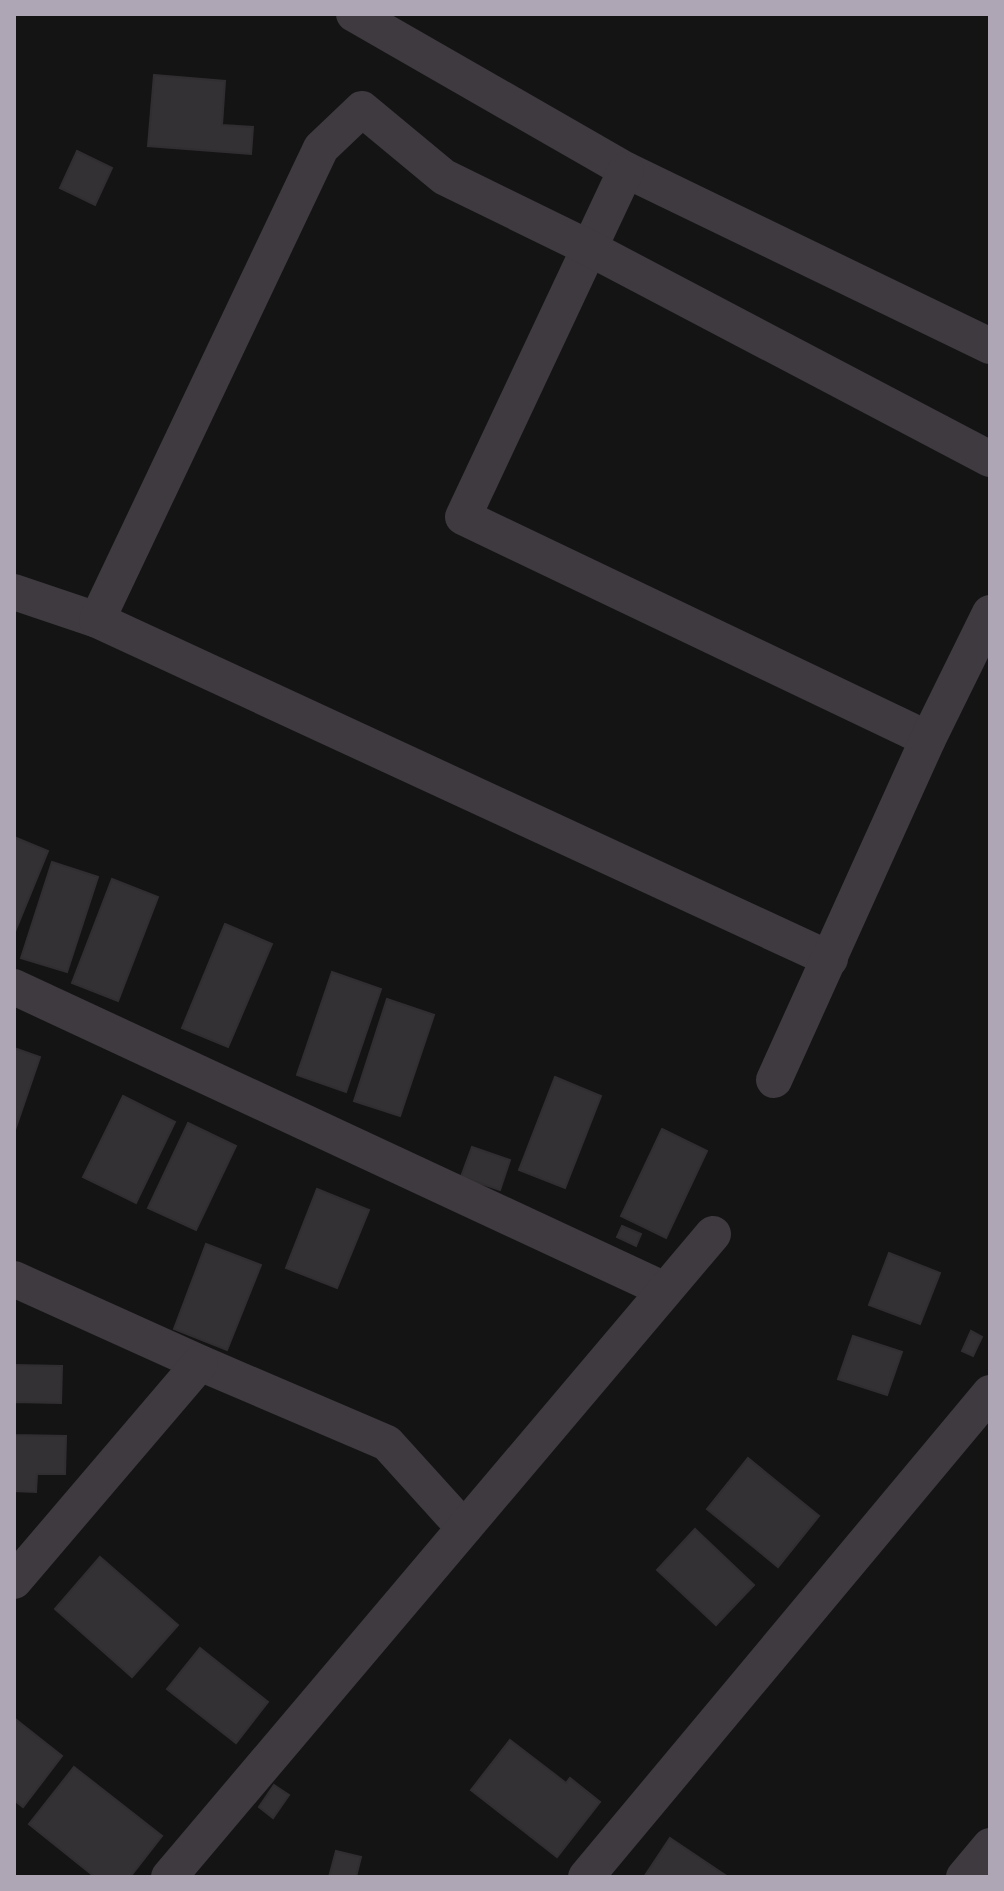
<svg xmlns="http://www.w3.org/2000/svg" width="1004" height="1891" viewBox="0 0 1004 1891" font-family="Ubuntu,sans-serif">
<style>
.building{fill:#343134;stroke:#312e31;stroke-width:2}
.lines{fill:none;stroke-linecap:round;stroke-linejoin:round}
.minor{stroke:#3e3a3f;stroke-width:36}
</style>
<rect width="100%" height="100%" fill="#151415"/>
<g class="building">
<polygon points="154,75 225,81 222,125 253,127 251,154 148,146"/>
<polygon points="77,151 112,168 95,205 60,188"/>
<polygon points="14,837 48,851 14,934"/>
<polygon points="52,862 98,877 67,972 21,958"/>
<polygon points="112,879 158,897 118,1001 72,983"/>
<polygon points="225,924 272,944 228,1047 182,1028"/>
<polygon points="332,972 381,989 346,1092 297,1075"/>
<polygon points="387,999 434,1015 400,1116 354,1101"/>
<polygon points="14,1048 40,1057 14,1133"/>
<polygon points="555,1077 601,1096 565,1188 519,1170"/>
<polygon points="123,1096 175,1122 136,1203 83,1177"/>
<polygon points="188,1123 236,1146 196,1230 148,1208"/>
<polygon points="662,1129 707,1151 666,1238 621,1216"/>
<polygon points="472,1147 510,1160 500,1190 461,1177"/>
<polygon points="317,1189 369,1210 337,1288 286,1268"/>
<polygon points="622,1226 641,1234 636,1246 617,1237"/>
<polygon points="206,1244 261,1265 227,1350 174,1329"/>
<polygon points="889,1253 940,1273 920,1324 869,1305"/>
<polygon points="971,1331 982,1337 973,1356 962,1351"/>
<polygon points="853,1336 902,1352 887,1395 838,1379"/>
<polygon points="14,1365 62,1366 61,1403 15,1402 14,1435 66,1436 65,1474 37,1474 36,1492 14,1491"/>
<polygon points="748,1458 819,1516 778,1567 707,1509"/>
<polygon points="695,1529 754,1585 716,1625 657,1570"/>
<polygon points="100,1557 178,1625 132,1677 55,1609"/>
<polygon points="200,1648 268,1702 236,1743 167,1689"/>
<polygon points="14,1718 62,1756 23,1807 14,1800"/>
<polygon points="510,1740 566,1783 570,1778 600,1802 557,1857 471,1790"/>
<polygon points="74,1767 162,1836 130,1877 95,1877 29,1824"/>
<polygon points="274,1785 289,1795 273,1818 259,1807"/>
<polygon points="670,1838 728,1877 644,1877"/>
<polygon points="336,1851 361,1857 356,1877 329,1877"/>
</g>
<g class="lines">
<g class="minor">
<polyline points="354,14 626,170 990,346"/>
<polyline points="626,170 463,517 928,739"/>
<polyline points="14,592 97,620"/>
<polyline points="830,959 97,620 321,148 362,109 444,177 589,248 990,459"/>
<polyline points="14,987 665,1290"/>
<polyline points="774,1080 928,739 990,613"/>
<polyline points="14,1279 200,1363 387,1443 464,1528"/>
<polyline points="14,1581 200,1363"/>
<polyline points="169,1877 713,1234"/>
<polyline points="586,1877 990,1393"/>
<polyline points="964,1877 990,1846"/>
</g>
</g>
<rect width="1004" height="1891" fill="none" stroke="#afa6b5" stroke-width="32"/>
</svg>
